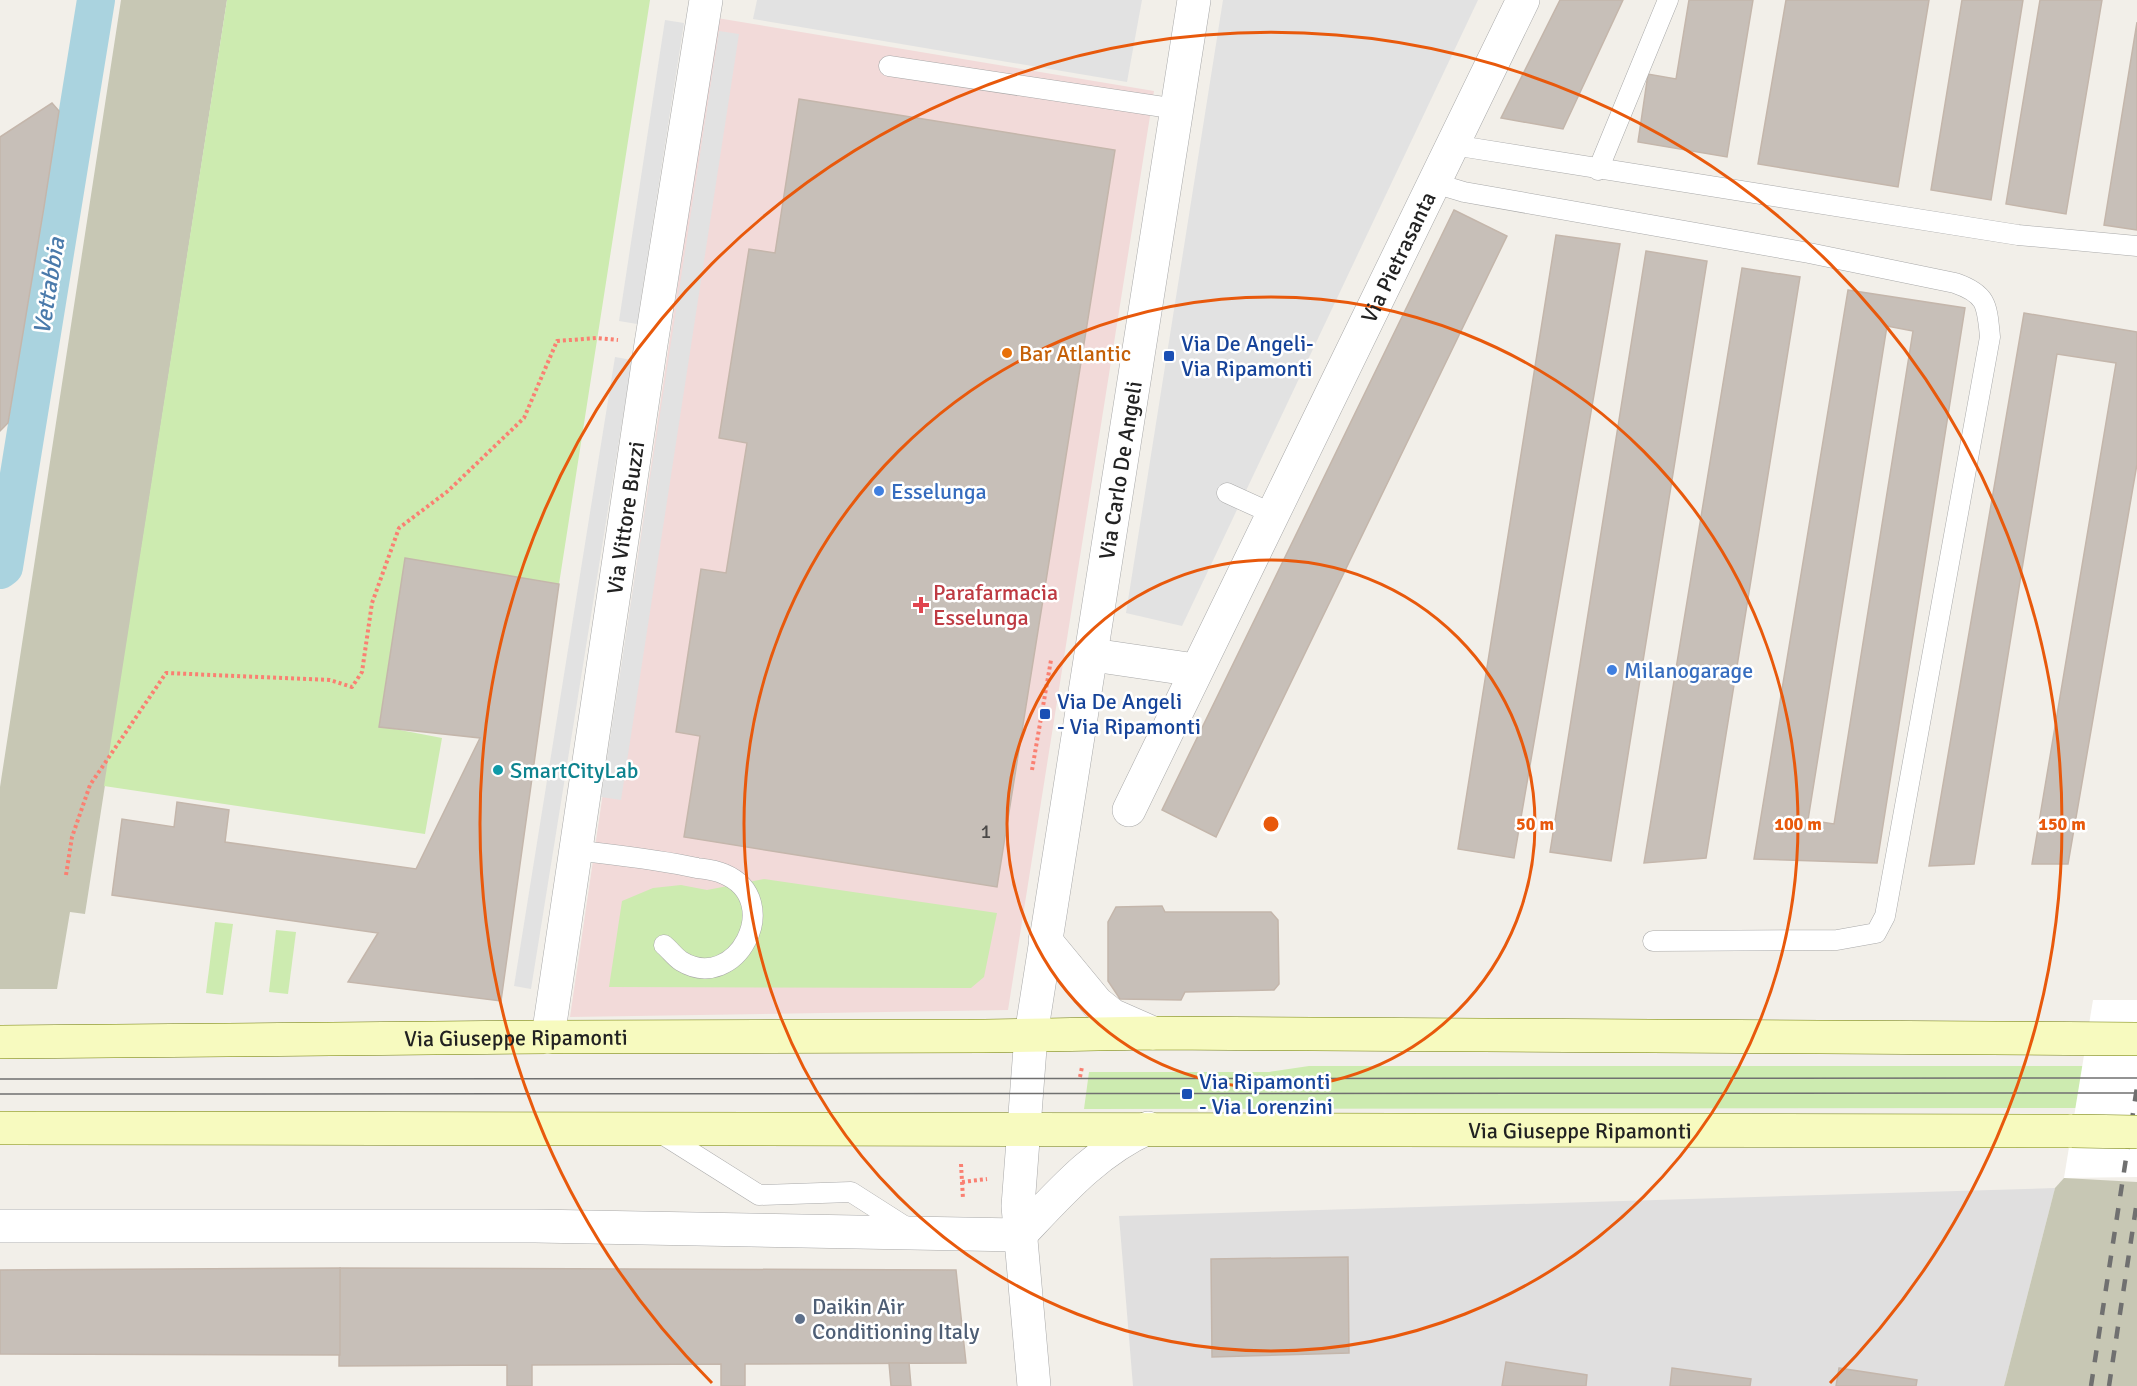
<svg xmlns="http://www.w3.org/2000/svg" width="2137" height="1386" viewBox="0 0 2137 1386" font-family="Signika,sans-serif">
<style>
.residential{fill:#e0dfdf}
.commercial{fill:#f2dad9}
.construction{fill:#c7c7b4}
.grass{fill:#cdebb0}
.parking{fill:#e2e2e2}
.pier{fill:#fff}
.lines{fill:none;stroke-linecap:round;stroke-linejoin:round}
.canal{stroke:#aad3df;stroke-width:38}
.building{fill:#c7bfb8;stroke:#c4b6ab;stroke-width:1.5;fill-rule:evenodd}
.lane-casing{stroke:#a9a9a9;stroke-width:21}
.street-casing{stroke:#a9a9a9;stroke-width:34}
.secondary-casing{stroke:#707d05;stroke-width:34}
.path{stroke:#fa8072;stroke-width:4;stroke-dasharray:3 3;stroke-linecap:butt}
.lane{stroke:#fff;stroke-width:20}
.street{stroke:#fff;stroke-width:33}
.secondary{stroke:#f7fabf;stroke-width:33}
.tram{stroke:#707070;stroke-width:1.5}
.rail{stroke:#707070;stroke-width:4.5;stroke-dasharray:12 12;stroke-linecap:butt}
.secondary-bridge-casing{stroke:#707d05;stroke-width:34;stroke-linecap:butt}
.secondary-bridge{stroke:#f7fabf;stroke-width:33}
.ring{fill:none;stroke:#e8590c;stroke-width:3}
.food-dot{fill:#e8710a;stroke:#fff;stroke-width:2}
.transit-dot{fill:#1a4fb4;stroke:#fff;stroke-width:2}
.shop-dot{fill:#3f7fe0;stroke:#fff;stroke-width:2}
.health-dot{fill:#e0444e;stroke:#fff;stroke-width:2}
.culture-dot{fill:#0f9aa8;stroke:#fff;stroke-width:2}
.service-dot{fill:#5c6f8a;stroke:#fff;stroke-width:2}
.labels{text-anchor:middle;stroke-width:5;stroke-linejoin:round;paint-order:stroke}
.number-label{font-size:20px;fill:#4b4948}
.street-label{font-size:22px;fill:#222;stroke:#fff}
.transit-label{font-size:22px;fill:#164399;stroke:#fff;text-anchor:start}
.food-label{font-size:22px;fill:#c56008;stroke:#fff;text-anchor:start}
.shop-label{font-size:22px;fill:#366cbe;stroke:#fff;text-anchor:start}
.health-label{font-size:22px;fill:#be3a42;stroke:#fff;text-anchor:start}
.culture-label{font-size:22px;fill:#0d838f;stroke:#fff;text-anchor:start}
.service-label{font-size:22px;fill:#4e5e75;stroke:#fff;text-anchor:start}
.water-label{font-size:24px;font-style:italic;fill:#4a7aab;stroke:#fff}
.centre{fill:#e8590c;stroke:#fff;stroke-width:3}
.ring-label{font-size:18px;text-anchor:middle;font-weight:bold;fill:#e8590c;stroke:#fff;stroke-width:5;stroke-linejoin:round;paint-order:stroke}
</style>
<rect width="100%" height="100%" fill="#f2efe9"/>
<polygon class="residential" points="2055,1188 2004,1386 1133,1386 1119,1216"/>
<polygon class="commercial" points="717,18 1154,91 1008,1010 570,1017"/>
<g class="construction">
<polygon points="121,0 227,0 85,914 70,912 57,989 0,989 0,787"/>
<polygon points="2064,1178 2137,1182 2137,1386 2004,1386 2055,1188"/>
</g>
<g class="grass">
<polygon points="227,0 650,0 559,584 405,559 379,726 442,738 425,834 104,786"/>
<polygon points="764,879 997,913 984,977 971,988 609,987 622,901 653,888 681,885 707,890"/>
<polygon points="215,922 233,924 223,995 206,993"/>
<polygon points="276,930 296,932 288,994 269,992"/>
<polygon points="1309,1066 2137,1066 2137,1108 1084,1109 1089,1072 1269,1072"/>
</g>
<g class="parking">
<polygon points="757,0 1142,0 1127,82 753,19"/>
<polygon points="1223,0 1478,0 1182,626 1126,613"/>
<polygon points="665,20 684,23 637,324 619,321"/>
<polygon points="719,31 739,34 621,800 601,797"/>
<polygon points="615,357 632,360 531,989 514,986"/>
</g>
<polygon class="pier" points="2093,1000 2137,1000 2137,1177 2064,1178"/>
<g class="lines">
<polyline class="canal" points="0,570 4,567 96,0"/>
</g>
<g class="building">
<polygon points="1560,0 1623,0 1563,129 1501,118"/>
<polygon points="1689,0 1753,0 1727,157 1638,142 1648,74 1676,79"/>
<polygon points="1786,0 1929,0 1898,187 1758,164"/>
<polygon points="1962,0 2023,0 1991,200 1931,190"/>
<polygon points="2040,0 2102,0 2066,214 2006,204"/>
<polygon points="2137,22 2137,230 2104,225"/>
<polygon points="799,99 1115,150 997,887 684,837 700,736 676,732 701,569 726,573 747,443 719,438 749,249 775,253"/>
<polygon points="52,103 59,111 44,207 8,423 0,431 0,137"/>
<polygon points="1454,210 1507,236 1216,837 1162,810"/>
<polygon points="1556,235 1620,244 1514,858 1458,849"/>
<polygon points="1646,251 1707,261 1611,861 1550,852"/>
<polygon points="1742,268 1800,277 1706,858 1644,863"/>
<path d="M1848,290L1965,308L1877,863L1754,859ZM1887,326L1913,331L1834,824L1808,820Z"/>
<polygon points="2024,313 2137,332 2137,464 2068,864 2032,864 2116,363 2057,354 1974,864 1929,866"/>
<polygon points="405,558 559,584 501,1001 348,982 378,933 112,895 122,819 174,827 177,802 229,810 225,842 416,869 480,738 379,727"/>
<polygon points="1162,906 1165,912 1271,912 1278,920 1279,984 1274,990 1185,992 1181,1000 1120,999 1108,981 1108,922 1116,907"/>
<polygon points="1348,1257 1349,1353 1212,1357 1211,1259"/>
<polygon points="340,1268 956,1270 966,1363 745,1364 745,1386 721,1386 721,1364 532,1365 532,1386 507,1386 507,1365 339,1366"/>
<polygon points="340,1268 340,1355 0,1354 0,1270"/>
<polygon points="1506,1362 1587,1375 1586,1386 1502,1386"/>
<polygon points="889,1363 909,1363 911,1386 891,1386"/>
<polygon points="1672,1368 1751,1379 1750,1386 1670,1386"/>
<polygon points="1839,1368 1917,1380 1916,1386 1836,1386"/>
</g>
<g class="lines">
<defs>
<g id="lane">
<polyline points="889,66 1177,109"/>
<polyline points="1453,145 2018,235 2137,246"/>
<polyline points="1598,170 1668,0"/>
<path d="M1434,183L1464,192L1809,253L1955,283C1987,294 1987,305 1990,337L1885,916L1876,933L1837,940L1653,941"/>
<polyline points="1227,493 1271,513"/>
<path d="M574,850C615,855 657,859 697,868C706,869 716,870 724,874C786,900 736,995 681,961C675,957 670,950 664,945"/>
<polyline points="659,1132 759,1195 851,1192 909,1229"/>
</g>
<g id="street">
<polyline points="1093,655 1195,670"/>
<path id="s1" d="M1129,810L1523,0"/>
<polyline points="1045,940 1097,1003 1112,1015 1153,1033"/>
<path id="s2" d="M548,1037L651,344L706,0"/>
<polyline points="0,1226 535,1226 1020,1235"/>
<path d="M1020,1235C1059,1194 1096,1151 1148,1128"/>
<path id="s3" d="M1034,1386L1018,1206L1031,1035L1194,0"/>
</g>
<g id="secondary">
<path id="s4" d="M0,1042L548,1037L984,1036L1153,1033L2137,1039"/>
<path id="s5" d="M0,1128L2072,1131"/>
</g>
</defs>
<use href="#lane" class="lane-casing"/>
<use href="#street" class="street-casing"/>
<use href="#secondary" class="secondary-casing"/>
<g class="path">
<polyline points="1032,770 1051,660"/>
<polyline points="66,875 72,837 90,785 166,673 330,680 352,687 362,672 372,603 399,528 448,491 524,418 557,341 597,338 618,340"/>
<polyline points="1080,1077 1082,1067"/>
<polyline points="961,1164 963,1199"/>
<polyline points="962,1182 987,1179"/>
</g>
<use href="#lane" class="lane"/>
<use href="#street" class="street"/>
<use href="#secondary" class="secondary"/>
<g class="tram">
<polyline points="0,1079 2137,1078"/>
<polyline points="0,1094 2137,1093"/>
</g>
<g class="rail">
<polyline points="2091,1386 2137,1087"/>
<polyline points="2109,1386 2137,1201"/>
</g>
<defs>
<polyline id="secondary-bridge" points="2072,1131 2137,1132"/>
</defs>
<use href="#secondary-bridge" class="secondary-bridge-casing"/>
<use href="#secondary-bridge" class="secondary-bridge"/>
</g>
<g class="ring">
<circle cx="1271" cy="824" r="264"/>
<circle cx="1271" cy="824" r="527"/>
<path d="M712 1383A791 791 0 1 1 1830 1383"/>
</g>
<circle class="food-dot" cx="1007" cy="353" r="6"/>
<g class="transit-dot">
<rect x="1163" y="350" width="12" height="12" rx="3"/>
<rect x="1039" y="708" width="12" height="12" rx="3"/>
<rect x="1181" y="1088" width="12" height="12" rx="3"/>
</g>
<g class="shop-dot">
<circle cx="879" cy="491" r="6"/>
<circle cx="1612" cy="670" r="6"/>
</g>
<path class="health-dot" d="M918 596h6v6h6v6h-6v6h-6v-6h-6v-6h6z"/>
<circle class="culture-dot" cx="498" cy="770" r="6"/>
<circle class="service-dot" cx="800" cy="1319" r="6"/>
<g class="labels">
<g class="number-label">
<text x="986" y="838">1</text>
</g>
<g class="street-label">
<text dy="8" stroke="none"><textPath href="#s1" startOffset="615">Via Pietrasanta</textPath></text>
<text dy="8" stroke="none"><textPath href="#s3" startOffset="924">Via Carlo De Angeli</textPath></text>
<text dy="8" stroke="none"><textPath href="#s2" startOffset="525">Via Vittore Buzzi</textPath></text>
<text dy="8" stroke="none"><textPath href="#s4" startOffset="516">Via Giuseppe Ripamonti</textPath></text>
<text dy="8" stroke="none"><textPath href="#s5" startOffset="1580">Via Giuseppe Ripamonti</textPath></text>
</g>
<g class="transit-label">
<text x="1181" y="351">Via De Angeli-<tspan x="1181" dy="25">Via Ripamonti</tspan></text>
<text x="1057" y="709">Via De Angeli<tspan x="1057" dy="25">- Via Ripamonti</tspan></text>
<text x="1199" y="1089">Via Ripamonti<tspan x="1199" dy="25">- Via Lorenzini</tspan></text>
</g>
<g class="food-label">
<text x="1019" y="361">Bar Atlantic</text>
</g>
<g class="shop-label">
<text x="891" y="499">Esselunga</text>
<text x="1624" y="678">Milanogarage</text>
</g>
<g class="health-label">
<text x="933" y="600">Parafarmacia<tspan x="933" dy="25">Esselunga</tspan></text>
</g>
<g class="culture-label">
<text x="510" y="778">SmartCityLab</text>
</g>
<g class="service-label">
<text x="812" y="1314">Daikin Air<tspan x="812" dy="25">Conditioning Italy</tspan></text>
</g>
<g class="water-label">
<text transform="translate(49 286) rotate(-81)" y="8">Vettabbia</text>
</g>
</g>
<circle cx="1271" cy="824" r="9" class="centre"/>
<g class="ring-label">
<text x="1535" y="830">50 m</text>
<text x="1798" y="830">100 m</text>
<text x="2062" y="830">150 m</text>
</g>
</svg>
